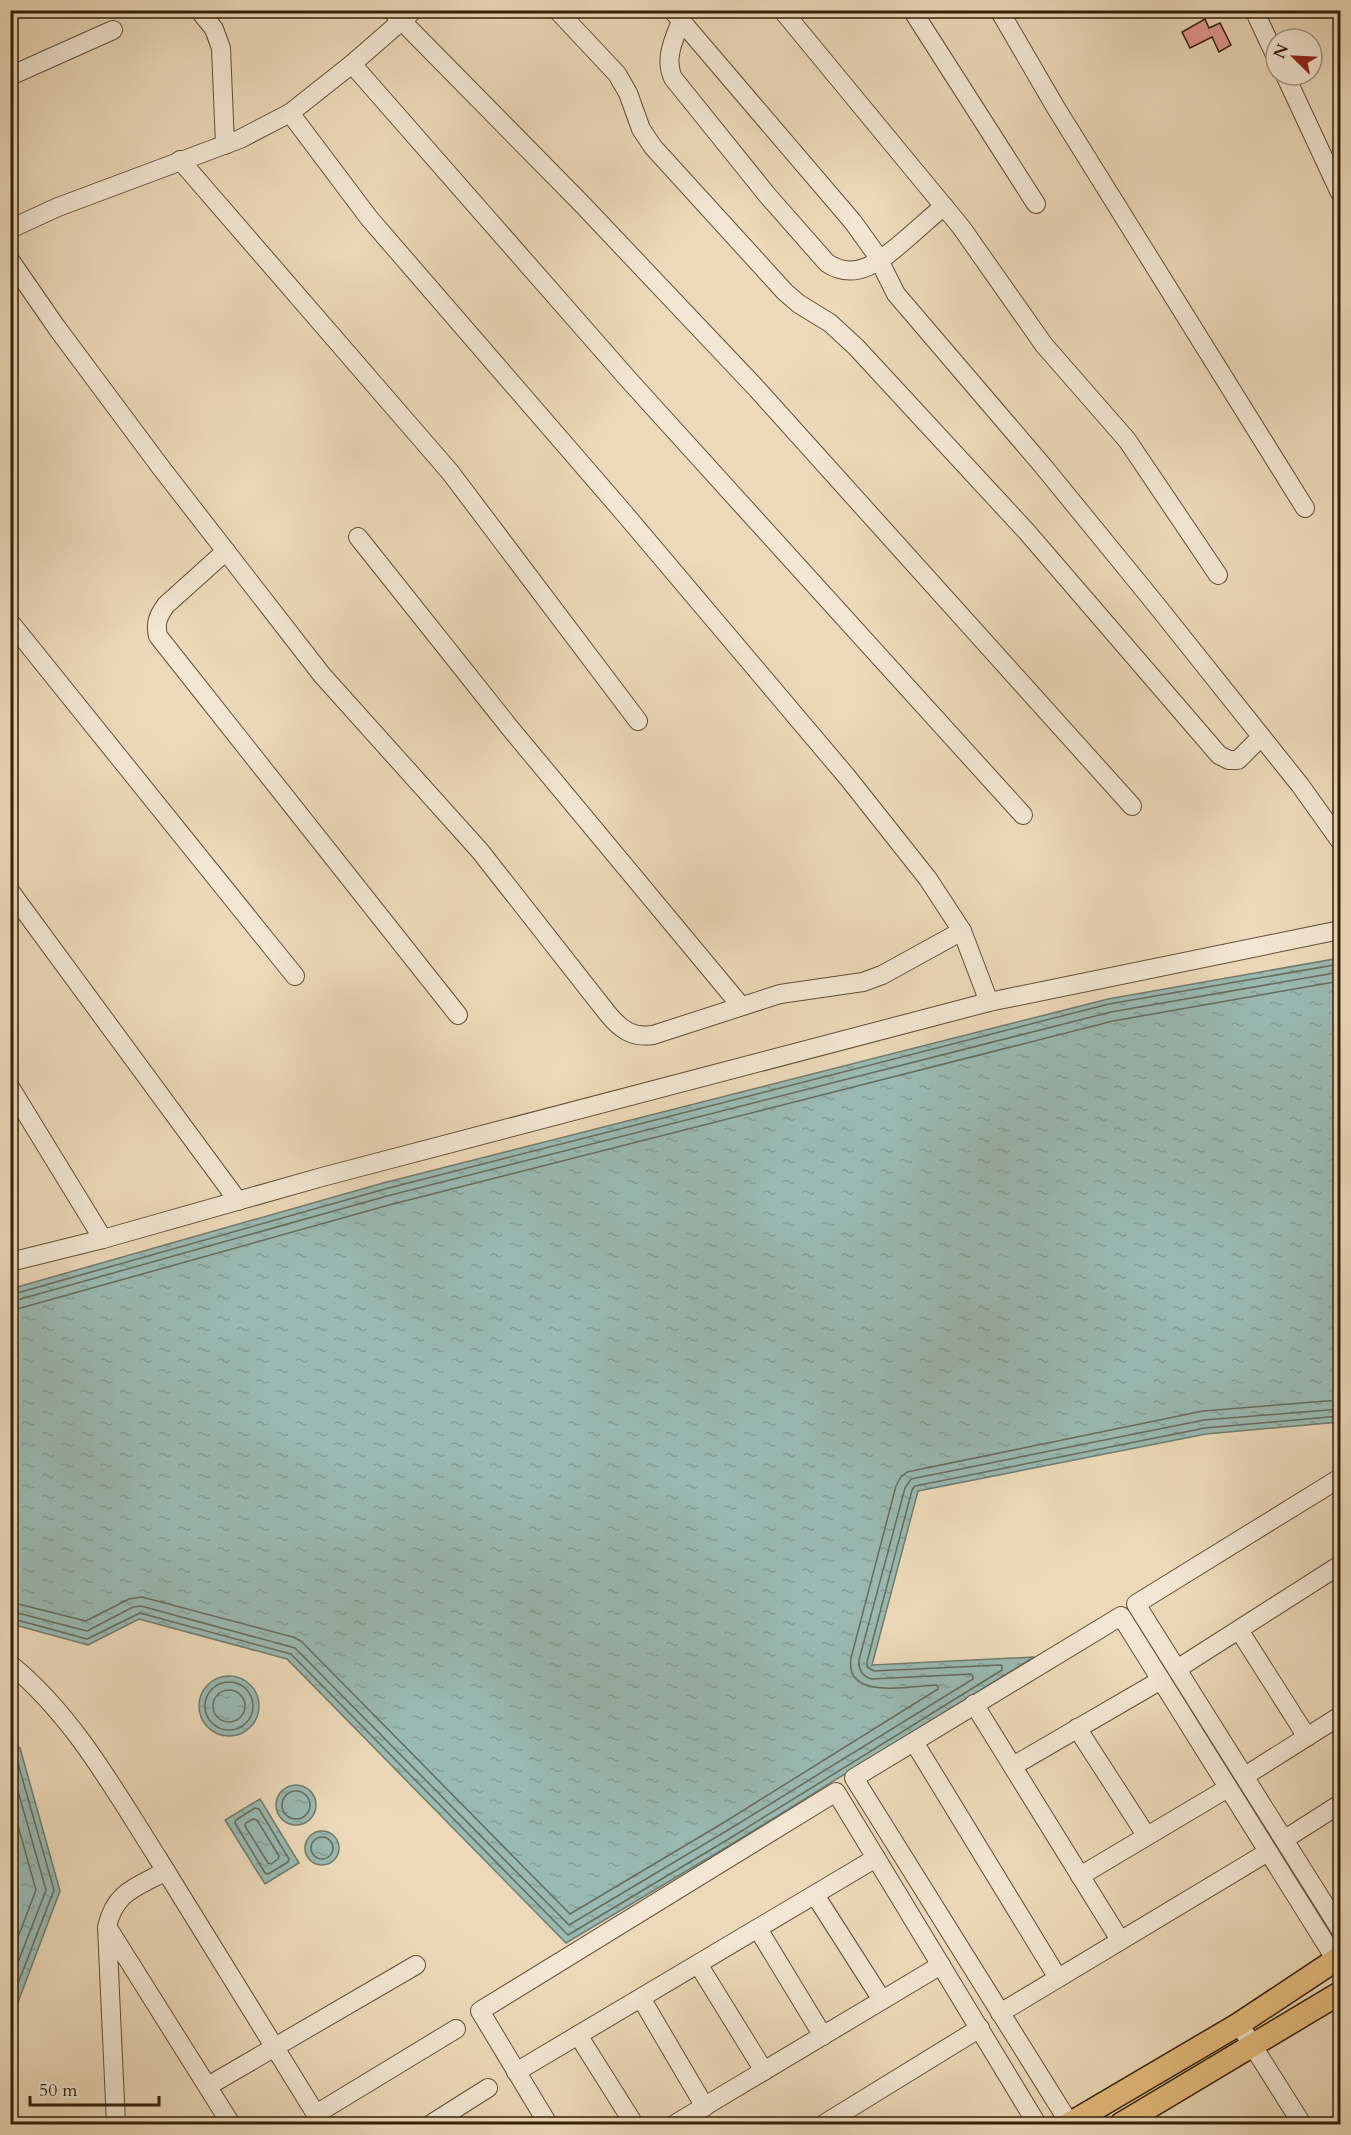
<svg xmlns="http://www.w3.org/2000/svg" width="1351" height="2135" viewBox="0 0 1351 2135" font-family="Cardo,serif">
<style>
.water{fill:url(#water-ripples);stroke:#707c6e;stroke-width:1.5}
.lines{fill:none;stroke-linecap:round;stroke-linejoin:round}
.shore{stroke:#666c5d;stroke-width:1.5}
.building{fill:#e4988f;stroke:#331f07;stroke-width:1.5}
.minor-casing{stroke:#624e34;stroke-width:20}
.major-casing{stroke:#331f07;stroke-width:25}
.minor{stroke:#f3e6d2;stroke-width:18}
.major{stroke:#e6bc7c;stroke-width:22}
</style>
<defs>
<pattern id="water-ripples" width="26" height="14" patternUnits="userSpaceOnUse" patternTransform="scale(1.5)"><rect width="26" height="14" fill="#99bab3"/><path d="M2 4q2-2 4 0t4 0M15 11q2-2 4 0t4 0" fill="none" stroke="#849f98"/></pattern>
</defs>
<rect width="100%" height="100%" fill="#edd9b9"/>
<filter id="stains"><feTurbulence type="fractalNoise" baseFrequency=".00333" numOctaves="4"/><feColorMatrix values="0 0 0 0 .2 0 0 0 0 .09 0 0 0 0 .02 0 0 0 .5 -.17"/></filter>
<radialGradient id="worn" r=".72"><stop offset=".6" stop-color="#630" stop-opacity="0"/><stop offset="1" stop-color="#630" stop-opacity=".3"/></radialGradient>
<g class="water">
<polygon points="1340,958 1340,1422 1206,1434 918,1491 872,1665 1034,1657 735,1842 566,1943 287,1659 139,1619 88,1645 11,1624 10,1289 383,1183 1108,999"/>
<circle cx="229" cy="1706" r="30"/>
<polygon points="11,1741 20,1748 60,1891 14,2013 11,2014"/>
<circle cx="296" cy="1805" r="20"/>
<polygon points="260,1799 299,1863 265,1884 225,1820"/>
<circle cx="322" cy="1848" r="17"/>
</g>
<g class="lines">
<g class="shore">
<polyline points="10,1295 385,1189 1109,1004 1340,964"/>
<polyline points="10,1302 387,1196 1111,1012 1340,972"/>
<polyline points="10,1311 389,1205 1113,1021 1340,981"/>
<path d="M10,1602L86,1621L129,1599L142,1597L293,1637L301,1641L570,1914L723,1823L938,1689V1686L936,1685C910,1686 844,1701 851,1658L896,1486L900,1478L907,1472L1203,1411L1340,1400"/>
<path d="M10,1611L87,1631L133,1607L141,1606L295,1648L569,1925L728,1830L973,1679V1676L971,1674L872,1679C863,1677 858,1670 859,1660L905,1488L911,1479L1204,1420L1340,1409"/>
<polyline points="10,1618 87,1639 140,1613 291,1654 568,1935 732,1837 1002,1670 1002,1666 1000,1665 874,1671 867,1667 867,1662 912,1490 915,1486 1205,1428 1340,1416"/>
<circle cx="229" cy="1706" r="24"/>
<circle cx="229" cy="1706" r="16"/>
<polyline points="10,1749 15,1753 54,1890 10,2004"/>
<polyline points="10,1763 46,1890 10,1983"/>
<circle cx="296" cy="1805" r="14"/>
<polyline points="10,1797 36,1890 10,1958"/>
<polygon points="255,1808 259,1809 289,1859 288,1862 268,1874 265,1873 235,1823 236,1820"/>
<polygon points="253,1819 257,1820 279,1856 278,1859 271,1864 268,1863 245,1826 246,1823"/>
<circle cx="322" cy="1848" r="11"/>
</g>
</g>
<polygon class="building" points="1205,19 1209,28 1220,23 1231,45 1219,52 1212,37 1190,48 1182,32"/>
<g class="lines">
<defs>
<g id="minor">
<polyline points="199,10 214,29 221,48 225,145"/>
<polyline points="391,10 582,204 757,389 1132,806"/>
<polyline points="557,10 617,74 628,93 641,129 653,147 785,292 799,304 830,323 856,347 1027,532 1219,755 1229,760 1238,760 1261,737"/>
<polyline points="672,10 853,222 876,254 896,294 1043,466 1154,602 1300,785 1340,841"/>
<polyline points="782,10 961,227 1044,345 1127,440 1218,575"/>
<polyline points="912,10 1036,204"/>
<polyline points="999,10 1056,108 1305,508"/>
<polyline points="1254,10 1276,57"/>
<path d="M681,21C674,39 664,59 673,78L768,196L827,263C856,283 883,259 905,240C918,229 931,217 944,206"/>
<polyline points="352,64 628,379 1023,815"/>
<polyline points="1285,75 1340,193"/>
<polyline points="10,76 113,30"/>
<polyline points="290,113 369,218 624,513 848,778 928,879 962,931 989,1002"/>
<polyline points="180,160 450,472 638,721"/>
<polyline points="10,229 58,207 240,139 290,113 352,64 414,10"/>
<path d="M10,260L57,328L162,469L322,675L480,851L608,1014C621,1030 633,1038 653,1035L780,994L863,982L882,975L962,931"/>
<polyline points="358,537 510,728 741,1006"/>
<path d="M226,551L166,605C158,616 155,623 158,636L458,1015"/>
<polyline points="10,622 295,976"/>
<polyline points="10,891 238,1201"/>
<polyline points="10,1087 103,1239"/>
<polyline points="10,1262 103,1239 322,1177 989,1002 1340,930"/>
<polyline points="1340,1478 1136,1604 1340,1929"/>
<polyline points="1239,1630 1307,1737"/>
<path d="M10,1664C74,1716 115,1791 159,1860C214,1948 268,2036 322,2124"/>
<polyline points="1177,1669 1340,1565"/>
<polyline points="974,1704 1120,1940"/>
<polyline points="1077,1728 1146,1835"/>
<polyline points="914,1742 1058,1978"/>
<polyline points="1013,1766 1161,1680"/>
<polyline points="1245,1776 1340,1716"/>
<polyline points="1285,1839 1340,1804"/>
<polyline points="1080,1876 1228,1788"/>
<polyline points="815,1895 882,2000"/>
<polyline points="108,1928 231,2124"/>
<polyline points="758,1929 823,2036"/>
<polyline points="698,1964 764,2071"/>
<polyline points="641,1998 705,2107"/>
<polyline points="1000,2013 1268,1852"/>
<polyline points="1239,2024 1302,2124"/>
<polyline points="578,2035 634,2124"/>
<polyline points="516,2072 876,1858"/>
<polyline points="208,2086 416,1965"/>
<polyline points="316,2114 456,2029"/>
<path d="M116,2124L107,1927C115,1891 137,1887 166,1871"/>
<polyline points="431,2124 488,2088"/>
<polyline points="548,2124 480,2011 836,1792 1037,2124"/>
<polyline points="675,2124 941,1965"/>
<polyline points="824,2124 980,2028"/>
<polyline points="1070,2124 854,1778 1121,1616 1336,1960"/>
</g>
<g id="major">
<polyline points="1069,2124 1239,2024 1340,1957"/>
<polyline points="1121,2124 1340,1993"/>
</g>
</defs>
<use href="#minor" class="minor-casing"/>
<use href="#major" class="major-casing"/>
<use href="#minor" class="minor"/>
<use href="#major" class="major"/>
</g>
<rect width="1351" height="2135" fill="none" stroke="#edd9b9" stroke-width="36"/>
<rect x="12" y="12" width="1327" height="2111" fill="none" stroke="#331f07" stroke-width="3"/>
<rect x="18" y="18" width="1315" height="2099" fill="none" stroke="#331f07" stroke-width="1.5"/>
<g transform="translate(1294 57) rotate(294)"><circle r="28" fill="#f3e6d2" stroke="#a69681" stroke-width="1.5"/>
<path d="M0-4.5L10 22L0 15L-10 22Z" fill="#8f2418"/>
<text y="-9" font-size="16" font-weight="bold" text-anchor="middle" fill="#331f07">N</text>
</g>
<path d="M30 2096v9h129v-9" fill="none" stroke="#331f07" stroke-width="3"/>
<text x="39" y="2096" font-size="18" fill="#331f07" stroke="#f3e6d2" stroke-width="4.5" paint-order="stroke">50 m</text>
<rect width="100%" height="100%" filter="url(#stains)"/>
<rect width="100%" height="100%" fill="url(#worn)"/>
</svg>
